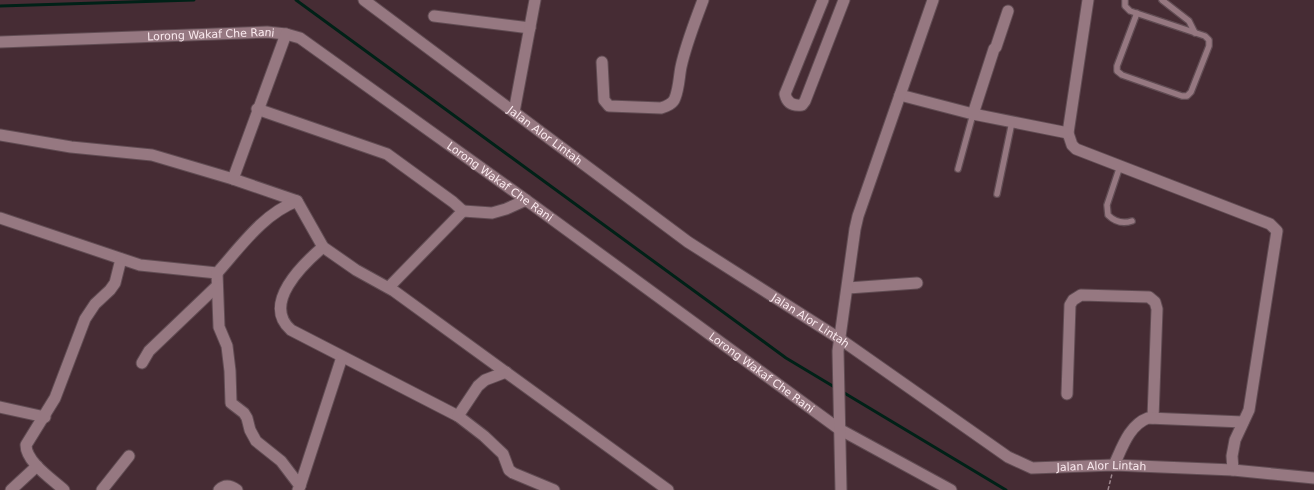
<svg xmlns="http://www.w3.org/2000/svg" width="1314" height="490" viewBox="0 0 1314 490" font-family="'DejaVu Sans',sans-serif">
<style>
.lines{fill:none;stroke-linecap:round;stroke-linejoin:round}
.stream{stroke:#002117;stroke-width:3}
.service-casing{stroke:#614c53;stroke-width:8}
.minor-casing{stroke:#614c53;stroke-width:13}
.path{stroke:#9d878e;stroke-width:1.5;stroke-dasharray:4 2;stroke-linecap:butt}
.service{stroke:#967881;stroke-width:5.5}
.minor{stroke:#967881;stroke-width:11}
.labels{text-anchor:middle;stroke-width:3.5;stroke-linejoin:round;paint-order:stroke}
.street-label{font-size:11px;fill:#fbeaef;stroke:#24181c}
</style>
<rect width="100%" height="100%" fill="#462c34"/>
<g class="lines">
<g class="stream">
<polyline points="296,0 786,358 836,388"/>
<polyline points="0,6 194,0"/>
<polyline points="841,391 1006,490"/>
</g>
<defs>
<g id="service">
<polyline points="1125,0 1125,6 1130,11 1205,36 1209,40 1209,46 1191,92 1187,96 1182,96 1122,75 1117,71 1117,66 1137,13"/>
<polyline points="1162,0 1189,21 1195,33"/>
<path d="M1120,166L1107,205L1108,215C1115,222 1123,224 1132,221"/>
<polyline points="958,169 973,114"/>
<polyline points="997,194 1012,122"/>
</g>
<g id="minor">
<path id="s1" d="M364,0L688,242L840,339L1008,457L1032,468L1114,465L1233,470L1314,478"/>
<path d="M823,0L785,94C787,103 793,106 802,105L805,101L844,0"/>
<polyline points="1088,0 1068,133 1072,145 1076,149 1270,224 1277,231 1249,410 1235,440 1232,456 1233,470"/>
<polyline points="434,16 530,28"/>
<path id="s2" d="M0,42L267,32L286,34L300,38L526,200L839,429L951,490"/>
<path d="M602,62L604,100L609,106L661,108C667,106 673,104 675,98C679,88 679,77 681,67C686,44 695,22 703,0"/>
<polyline points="900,95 973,114 1068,133"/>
<polyline points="257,109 387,154 453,202 463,211 389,287"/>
<polyline points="514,112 535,0"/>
<polyline points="973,114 994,49 996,47 1008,11"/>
<polyline points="0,135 71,147 152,155 233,179 297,201 323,247 356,270 394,291 668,490"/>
<polyline points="233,179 286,34"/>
<polyline points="463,211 492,213 506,209 526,200"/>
<path d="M0,218L140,265L217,273C241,246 263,214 297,201"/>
<path d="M323,247C303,264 261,304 291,330L458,416L484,436L503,454L509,470L513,473L554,490"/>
<polyline points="217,273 219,327 227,346 230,371 231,403 244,413 247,418 250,430 256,441 281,461 300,486 298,490"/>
<polyline points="848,288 917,283"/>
<polyline points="142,363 149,351 217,286"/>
<polyline points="1067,394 1070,305 1073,300 1081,295 1149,297 1155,302 1157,309 1153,418"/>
<polyline points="0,407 45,417"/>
<polyline points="458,416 478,386 485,380 506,372"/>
<path d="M1114,465C1122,448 1129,425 1148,418L1243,422"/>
<polyline points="300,486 342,357"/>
<polyline points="11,490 37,466"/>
<path d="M64,490C52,479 26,462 26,445L55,398L85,319L95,304L110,290L115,283L121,259"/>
<polyline points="102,490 129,456"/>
<path d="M219,490C225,484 230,485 237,490"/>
<polyline points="841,490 838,351 855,229 858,216 933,0"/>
</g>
</defs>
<use href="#service" class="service-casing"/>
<use href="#minor" class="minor-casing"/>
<polyline class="path" points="1108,490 1112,474"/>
<use href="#service" class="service"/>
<use href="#minor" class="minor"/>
</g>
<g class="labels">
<g class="street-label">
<text dy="4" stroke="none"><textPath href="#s2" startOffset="211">Lorong Wakaf Che Rani</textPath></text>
<text dy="4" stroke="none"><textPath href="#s1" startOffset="226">Jalan Alor Lintah</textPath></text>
<text dy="4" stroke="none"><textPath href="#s2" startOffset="547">Lorong Wakaf Che Rani</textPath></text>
<text dy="4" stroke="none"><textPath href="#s1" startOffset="550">Jalan Alor Lintah</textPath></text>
<text dy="4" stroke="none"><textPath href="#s2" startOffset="871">Lorong Wakaf Che Rani</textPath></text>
<text dy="4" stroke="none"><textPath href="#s1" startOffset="886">Jalan Alor Lintah</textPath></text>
</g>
</g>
</svg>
